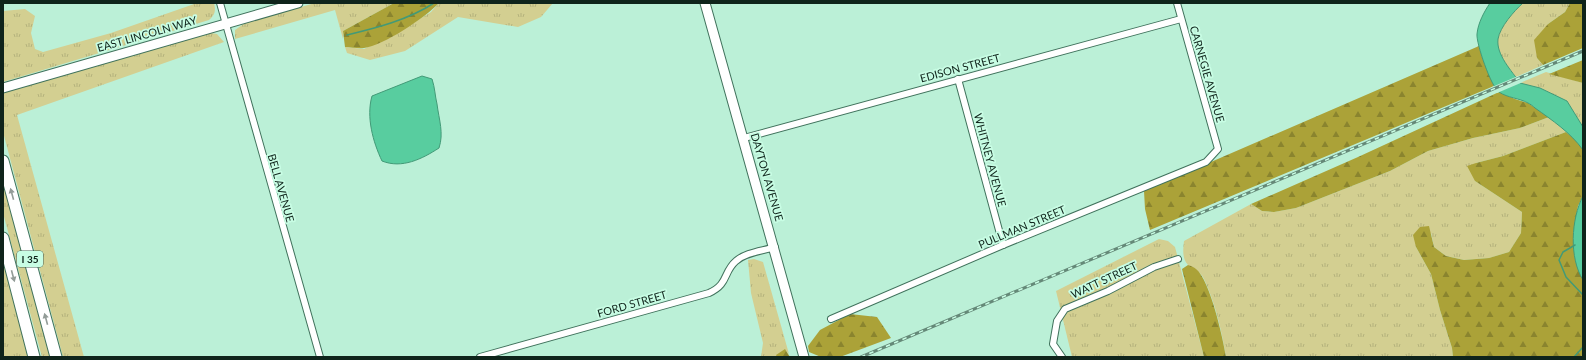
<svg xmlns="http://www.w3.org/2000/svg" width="1586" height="360" viewBox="0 0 1586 360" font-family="Lato,sans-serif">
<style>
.grass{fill:url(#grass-tufts)}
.forest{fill:url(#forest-firs)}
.water{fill:#58cd9f;stroke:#429a77}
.pier{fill:#bbf0d7}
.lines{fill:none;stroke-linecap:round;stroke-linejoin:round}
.stream{stroke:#429a77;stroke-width:1.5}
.minor-casing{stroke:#40725c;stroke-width:8}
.secondary-casing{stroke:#40725c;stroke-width:11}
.motorway-casing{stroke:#40725c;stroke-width:13}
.minor{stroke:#fff;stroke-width:6}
.secondary{stroke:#fff;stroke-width:9}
.motorway{stroke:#fff;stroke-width:11}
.rail-casing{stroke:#658978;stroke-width:3}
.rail{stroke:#c8fde4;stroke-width:1.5;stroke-dasharray:4.5;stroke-linecap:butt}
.oneway{fill:#939c98}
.labels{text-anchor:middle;stroke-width:3.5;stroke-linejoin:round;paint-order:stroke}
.shield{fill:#c8fde4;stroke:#466557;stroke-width:1}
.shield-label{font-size:10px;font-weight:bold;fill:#0f241b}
.street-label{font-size:11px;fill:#0f241b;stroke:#c8fde4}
</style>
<defs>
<pattern id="grass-tufts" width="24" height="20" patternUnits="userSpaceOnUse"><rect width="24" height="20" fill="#d3cf91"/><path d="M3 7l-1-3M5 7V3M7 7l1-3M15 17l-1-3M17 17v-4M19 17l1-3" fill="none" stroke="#b4b27c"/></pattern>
<pattern id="forest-firs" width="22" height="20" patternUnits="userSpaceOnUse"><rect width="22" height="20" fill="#aba238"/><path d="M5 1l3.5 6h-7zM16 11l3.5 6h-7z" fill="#8a842e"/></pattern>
</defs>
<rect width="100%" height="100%" fill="#bbf0d7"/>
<g class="grass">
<path d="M197,3H214C216,11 215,15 209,20L3,82V11L25,9L35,16L31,33L35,49L43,52L111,33Z"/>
<polygon points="315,3 394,3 343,31 343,39 335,10 235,39 235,30 245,23"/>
<polygon points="439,3 553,3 541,17 518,27 458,17 405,51 370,60 347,53 345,47 364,49 410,25 431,12"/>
<path d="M1523,3H1570L1565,12L1548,24L1537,58L1543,65L1516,77C1508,67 1496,52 1498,38C1500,26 1514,11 1523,3Z"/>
<polygon points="211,33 217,34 224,42 17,115 84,357 63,357 3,132 3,93"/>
<polygon points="1546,72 1583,83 1583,127 1567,101 1540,88 1520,83"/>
<path d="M1549,117L1566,132L1503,156L1476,163L1475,181L1522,212L1521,233L1509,252L1489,258L1464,260L1446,256L1434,247L1431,233L1416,247L1431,274L1440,310L1452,348L1453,357H1226C1222,332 1215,302 1204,279C1199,269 1194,271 1188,265C1182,259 1183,249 1184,241L1251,204L1262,211L1274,212L1296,208L1390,171L1428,151L1473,138L1520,128Z"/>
<polygon points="3,182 51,357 42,357 3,213"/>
<polygon points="1159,239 1168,241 1175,247 1204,357 1072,357 1056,291"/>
<polygon points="754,259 763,262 789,354 785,350 777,355 777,357 761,357 763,343 751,293 748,260"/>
<polygon points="3,260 30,357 3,357"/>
</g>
<g class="forest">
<path d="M394,3H439C426,17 383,46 364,48C359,49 351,47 345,47L343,31Z"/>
<polygon points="1570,3 1583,3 1583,48 1543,65 1537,58 1534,40 1548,24 1565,12"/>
<polygon points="1479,46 1482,57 1494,86 1150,230 1145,209 1144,191"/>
<polygon points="1583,60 1583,83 1549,74"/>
<polygon points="1499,92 1515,99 1528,103 1549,117 1520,128 1473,138 1428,151 1390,171 1296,208 1274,212 1262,211 1251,204 1358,157"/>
<polygon points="1566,132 1577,141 1583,150 1583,196 1578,206 1573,235 1575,258 1583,280 1583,357 1453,357 1452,348 1440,310 1431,274 1416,247 1413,235 1420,227 1429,226 1434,247 1446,256 1464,260 1489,258 1509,252 1521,233 1522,212 1475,181 1467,166 1476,163 1503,156"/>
<path d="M1188,265C1191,266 1194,267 1196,269C1210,280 1223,338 1226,357H1204L1182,269Z"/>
<polygon points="850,314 877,317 891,338 840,357 821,357 809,352 808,346 820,330"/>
<polygon points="785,349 790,357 777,357 776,355"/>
</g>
<g class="water">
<path d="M1490,3H1523C1514,11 1500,27 1498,39C1496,55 1512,71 1520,83L1540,88L1567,101L1583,127V150C1571,133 1552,120 1535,108C1533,106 1530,104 1528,103C1519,98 1508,98 1499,92C1491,87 1476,43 1477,34C1478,23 1484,12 1490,3Z"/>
<path d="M422,76L432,79C435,88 435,96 437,104C439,120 444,133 439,148C422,159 402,169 382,161C373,142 366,117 372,96Z"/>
<path d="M1583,196V280C1569,258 1571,219 1583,196Z"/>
</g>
<polygon class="pier" points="1518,76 1523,82 1497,93 1492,87"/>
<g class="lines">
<g class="stream">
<path d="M347,35C376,28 408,20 434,3"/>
<polyline points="1575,245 1563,252 1559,260 1566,277 1583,295"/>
<polyline points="1574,357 1583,347"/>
</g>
<defs>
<g id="minor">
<polyline points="220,3 320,357"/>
<polyline points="958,79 1003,245"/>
<polyline points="744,138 1181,19"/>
<polyline points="831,319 1003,245 1206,162 1218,149 1177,3"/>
<path d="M480,357L709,293C729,284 723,272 736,261C746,252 763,251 775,247"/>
<polyline points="1062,357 1053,344 1057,321 1065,309 1108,291 1154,267 1178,259"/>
</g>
<g id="secondary">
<polyline points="705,3 804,357"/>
<polyline points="3,88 298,3"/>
</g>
<g id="motorway">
<polyline points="3,161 56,357"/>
<polyline points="3,238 34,357"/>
</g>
</defs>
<use href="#minor" class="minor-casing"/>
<use href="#secondary" class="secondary-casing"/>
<use href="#motorway" class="motorway-casing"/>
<use href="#minor" class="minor"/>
<use href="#secondary" class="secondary"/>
<use href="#motorway" class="motorway"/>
<defs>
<polyline id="rail" points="861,357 1583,51"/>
</defs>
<use href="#rail" class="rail-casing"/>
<use href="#rail" class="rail"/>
</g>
<defs><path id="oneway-solid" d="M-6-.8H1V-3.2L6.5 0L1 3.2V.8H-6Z"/></defs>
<g class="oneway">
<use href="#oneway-solid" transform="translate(12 194) rotate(-105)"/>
<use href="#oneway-solid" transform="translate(13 276) rotate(75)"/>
<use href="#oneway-solid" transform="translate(46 319) rotate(-105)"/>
</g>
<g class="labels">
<rect class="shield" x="17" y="251" width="26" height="16" rx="3"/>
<g class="shield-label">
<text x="30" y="263">I 35</text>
</g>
<g class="street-label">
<text transform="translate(147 34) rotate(-16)" y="4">EAST LINCOLN WAY</text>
<text transform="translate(960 68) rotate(-15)" y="4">EDISON STREET</text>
<text transform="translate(1207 74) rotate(74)" y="4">CARNEGIE AVENUE</text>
<text transform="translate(990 160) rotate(75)" y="4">WHITNEY AVENUE</text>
<text transform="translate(767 177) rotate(74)" y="4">DAYTON AVENUE</text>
<text transform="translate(281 188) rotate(74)" y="4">BELL AVENUE</text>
<text transform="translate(1022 227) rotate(-23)" y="4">PULLMAN STREET</text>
<text transform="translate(1104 280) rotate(-25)" y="4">WATT STREET</text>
<text transform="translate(632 304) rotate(-16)" y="4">FORD STREET</text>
</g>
</g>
<rect width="1586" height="360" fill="none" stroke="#0f241b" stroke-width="8"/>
</svg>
